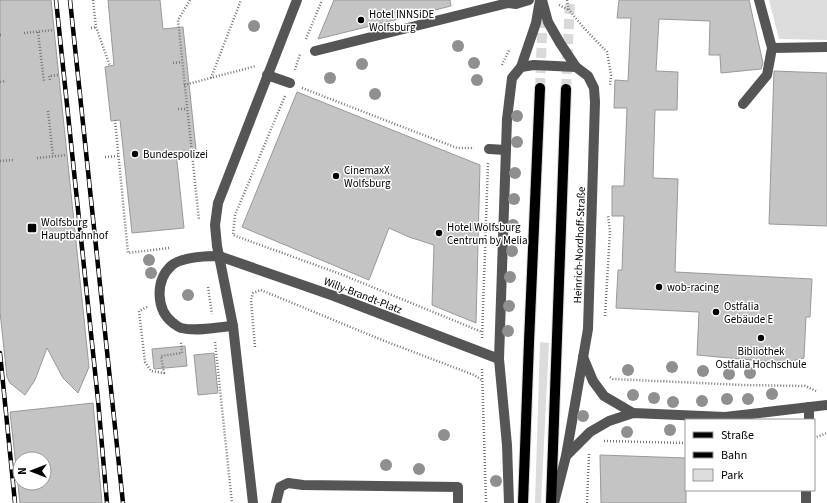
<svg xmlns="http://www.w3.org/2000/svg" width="827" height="503" viewBox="0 0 827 503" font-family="'Source Sans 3',sans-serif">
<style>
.green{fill:#dcdcdc}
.building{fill:#c4c4c4;stroke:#999;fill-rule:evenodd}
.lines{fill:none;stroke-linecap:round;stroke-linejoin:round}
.major-tunnel{stroke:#d9d9d9;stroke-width:10;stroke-dasharray:10 5;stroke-linecap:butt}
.major-casing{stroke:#dbdbdb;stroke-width:12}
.path{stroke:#777;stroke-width:2.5;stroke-dasharray:1 2;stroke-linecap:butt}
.minor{stroke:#555;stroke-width:10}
.major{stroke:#000;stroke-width:10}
.rail-casing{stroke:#000;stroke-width:4.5}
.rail{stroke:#fff;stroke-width:3;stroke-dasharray:9;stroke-linecap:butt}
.tree{fill:#8f8f8f}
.poi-dot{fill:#000;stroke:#fff;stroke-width:1.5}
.labels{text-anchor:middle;stroke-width:3;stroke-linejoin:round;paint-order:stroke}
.poi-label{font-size:11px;fill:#000;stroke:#fff;text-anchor:start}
.street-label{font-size:11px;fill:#000;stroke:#fff}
</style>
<rect width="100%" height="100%" fill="#fff"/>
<g class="green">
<polygon points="769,0 827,0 827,40 779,39"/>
<polygon points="540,342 549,343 541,503 535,503"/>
</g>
<g class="building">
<polygon points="0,0 51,0 89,367 78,393 63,378 47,348 35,380 25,395 10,383 7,377 0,312"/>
<polygon points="108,0 160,0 163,29 183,27 196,150 176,152 184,228 132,233 120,120 111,121 105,67 114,65"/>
<polygon points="334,0 450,0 451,6 318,39"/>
<polygon points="619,0 749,0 763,63 761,69 721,73 720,55 709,55 710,21 659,19 656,71 678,72 677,110 655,110 653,178 678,179 675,272 812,279 810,317 806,317 804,358 784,363 697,355 699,312 616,308 618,270 622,270 624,216 612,216 612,186 624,186 627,108 614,108 615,80 628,81 631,18 617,18"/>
<polygon points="774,71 827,73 827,226 769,224"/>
<polygon points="297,92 480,165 476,323 432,305 434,245 409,237 389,228 369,280 242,227"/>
<polygon points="185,346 187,366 154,369 152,349"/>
<polygon points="214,353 218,393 198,395 194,355"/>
<path d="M93,403L102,503H20L10,412ZM20,459H44V483H20Z"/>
<polygon points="600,455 686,458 686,503 601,503"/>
</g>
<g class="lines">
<g class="major-tunnel">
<polyline points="540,88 543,8"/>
<polyline points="566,89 570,0"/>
</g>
<defs>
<g id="major">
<polyline points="523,503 529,342 540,88"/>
<polyline points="551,503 566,89"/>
</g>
</defs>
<use href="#major" class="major-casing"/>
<g class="path">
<polyline points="93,0 96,27 110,66"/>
<polyline points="190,0 178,20 199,220"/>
<polyline points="567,0 569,10 584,28 607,52 611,75 610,86"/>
<polyline points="559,5 569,10"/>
<polyline points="91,28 96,27"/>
<polyline points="38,32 44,82"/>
<polyline points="24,33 54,30"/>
<polyline points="0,35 1,35"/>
<polyline points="306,39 322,0"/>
<polyline points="173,63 182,62"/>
<polyline points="502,65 509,50"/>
<polyline points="295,70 300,54"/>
<polyline points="211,78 241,0"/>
<polyline points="50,80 49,76 59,75"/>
<polyline points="0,82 6,81"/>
<polyline points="184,85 256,66"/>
<polyline points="302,88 457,148 474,148"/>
<polyline points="285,96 235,215 233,235 343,275 482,332"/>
<polyline points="178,109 187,109"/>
<polyline points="48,111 53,156"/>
<polyline points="115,120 128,253 169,248"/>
<polyline points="105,157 118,156"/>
<polyline points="37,158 67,155"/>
<polyline points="0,161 14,160"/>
<polyline points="208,287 212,314"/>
<polyline points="147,307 139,311 145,362 151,371 164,373 161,356 182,353 181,342"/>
<polyline points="605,316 610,232 608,215"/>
<polyline points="482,338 488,163"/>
<polyline points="215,342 232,503"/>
<polyline points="255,347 251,300 253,293 261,290 382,340 474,375 482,380"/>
<polyline points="482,369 486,503"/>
<polyline points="610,377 613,379 743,385 805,386 816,391"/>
<polyline points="814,438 827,433"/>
<polyline points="604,441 686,443"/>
<polyline points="587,503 589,454"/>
</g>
<g class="minor">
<polyline points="542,0 548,22 560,43 576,67 588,76 594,88 595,102 588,329 566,456 554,503"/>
<polyline points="772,48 827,47"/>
<polyline points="315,51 508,3 516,4 529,0"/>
<polyline points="521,67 534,65 576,67"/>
<polyline points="267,75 290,83"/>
<polyline points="743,104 767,75 772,48 759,0"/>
<polyline points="489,149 506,150"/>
<path d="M233,326C217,327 198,332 181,328C178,327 176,325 173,323C156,310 155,281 171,266C181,257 206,256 219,256L334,296L499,359"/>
<polyline points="583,357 593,381 604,396 633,413"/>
<polyline points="809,420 809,407"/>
<polyline points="566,456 590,432 609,421 633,413 725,417 827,405"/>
<polyline points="253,503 233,326 217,246 215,225 218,203 297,0"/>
<polyline points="276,503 280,487 288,483 303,485 458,487 458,503"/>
<polyline points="509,503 507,445 499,359 507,119 512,78 521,67 536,23 540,0"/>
<polyline points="806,503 806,490"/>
</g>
<use href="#major" class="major"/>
<defs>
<g id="rail">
<polyline points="56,0 98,400 107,503"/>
<polyline points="70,0 123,503"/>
<polyline points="0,353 15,503"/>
</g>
</defs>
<use href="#rail" class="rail-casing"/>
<use href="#rail" class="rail"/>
</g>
<g class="tree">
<circle cx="254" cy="26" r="6"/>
<circle cx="458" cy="46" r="6"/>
<circle cx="474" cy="63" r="6"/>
<circle cx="362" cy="64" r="6"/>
<circle cx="330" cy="78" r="6"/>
<circle cx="477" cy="80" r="6"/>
<circle cx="375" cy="94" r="6"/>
<circle cx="517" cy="116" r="6"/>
<circle cx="517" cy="142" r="6"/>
<circle cx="515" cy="173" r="6"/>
<circle cx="514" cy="199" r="6"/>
<circle cx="513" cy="225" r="6"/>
<circle cx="512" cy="251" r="6"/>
<circle cx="149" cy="260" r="6"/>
<circle cx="151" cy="273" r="6"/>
<circle cx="510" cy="277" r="6"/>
<circle cx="188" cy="295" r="6"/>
<circle cx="509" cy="306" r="6"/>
<circle cx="508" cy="331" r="6"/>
<circle cx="672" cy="367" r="6"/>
<circle cx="628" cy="370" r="6"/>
<circle cx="703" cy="371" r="6"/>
<circle cx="750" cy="373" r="6"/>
<circle cx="729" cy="374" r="6"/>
<circle cx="772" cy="394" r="6"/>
<circle cx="633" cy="395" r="6"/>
<circle cx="654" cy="398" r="6"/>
<circle cx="727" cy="399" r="6"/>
<circle cx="748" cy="399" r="6"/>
<circle cx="702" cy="401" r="6"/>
<circle cx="673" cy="402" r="6"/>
<circle cx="583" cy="416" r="6"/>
<circle cx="670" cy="430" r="6"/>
<circle cx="627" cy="432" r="6"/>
<circle cx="444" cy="435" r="6"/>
<circle cx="386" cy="465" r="6"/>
<circle cx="419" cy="469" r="6"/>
<circle cx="496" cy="481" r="6"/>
</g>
<g class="poi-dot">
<circle cx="361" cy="20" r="4"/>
<circle cx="135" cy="154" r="4"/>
<circle cx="336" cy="176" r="4"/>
<rect x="27" y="223" width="10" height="10" rx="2"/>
<circle cx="439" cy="233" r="4"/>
<circle cx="659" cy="287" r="4"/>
<circle cx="716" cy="312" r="4"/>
<circle cx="761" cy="338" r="4"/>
</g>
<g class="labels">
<g class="poi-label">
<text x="369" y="18">Hotel INNSiDE<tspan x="369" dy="13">Wolfsburg</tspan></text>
<text x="143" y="158">Bundespolizei</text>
<text x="344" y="174">CinemaxX<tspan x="344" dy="13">Wolfsburg</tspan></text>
<text x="41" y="226">Wolfsburg<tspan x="41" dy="13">Hauptbahnhof</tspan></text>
<text x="447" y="231">Hotel Wolfsburg<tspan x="447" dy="13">Centrum by Melia</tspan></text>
<text x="667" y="291">wob-racing</text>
<text x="724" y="310">Ostfalia<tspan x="724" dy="13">Gebäude E</tspan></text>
<text x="761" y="355" text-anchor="middle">Bibliothek<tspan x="761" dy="13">Ostfalia Hochschule</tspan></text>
</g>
<g class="street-label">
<text transform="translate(579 245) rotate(-88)" y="4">Heinrich-Nordhoff-Straße</text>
<text transform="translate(363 295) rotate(21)" y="4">Willy-Brandt-Platz</text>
</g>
</g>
<rect x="685" y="419" width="130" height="72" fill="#ffffff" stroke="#999999"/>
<rect x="693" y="432" width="20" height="6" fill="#000000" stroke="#999999"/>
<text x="721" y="439" font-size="12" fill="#000000">Straße</text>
<rect x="693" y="452" width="20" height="6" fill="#000000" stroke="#999999"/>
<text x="721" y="459" font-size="12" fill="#000000">Bahn</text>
<rect x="693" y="469" width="20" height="12" fill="#dcdcdc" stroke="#999999"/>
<text x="721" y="479" font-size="12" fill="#000000">Park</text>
<g transform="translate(32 471) rotate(270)"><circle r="19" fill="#ffffff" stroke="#999999"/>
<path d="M0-3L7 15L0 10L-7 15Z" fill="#000000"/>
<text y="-6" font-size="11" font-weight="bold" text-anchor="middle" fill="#000000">N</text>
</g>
</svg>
